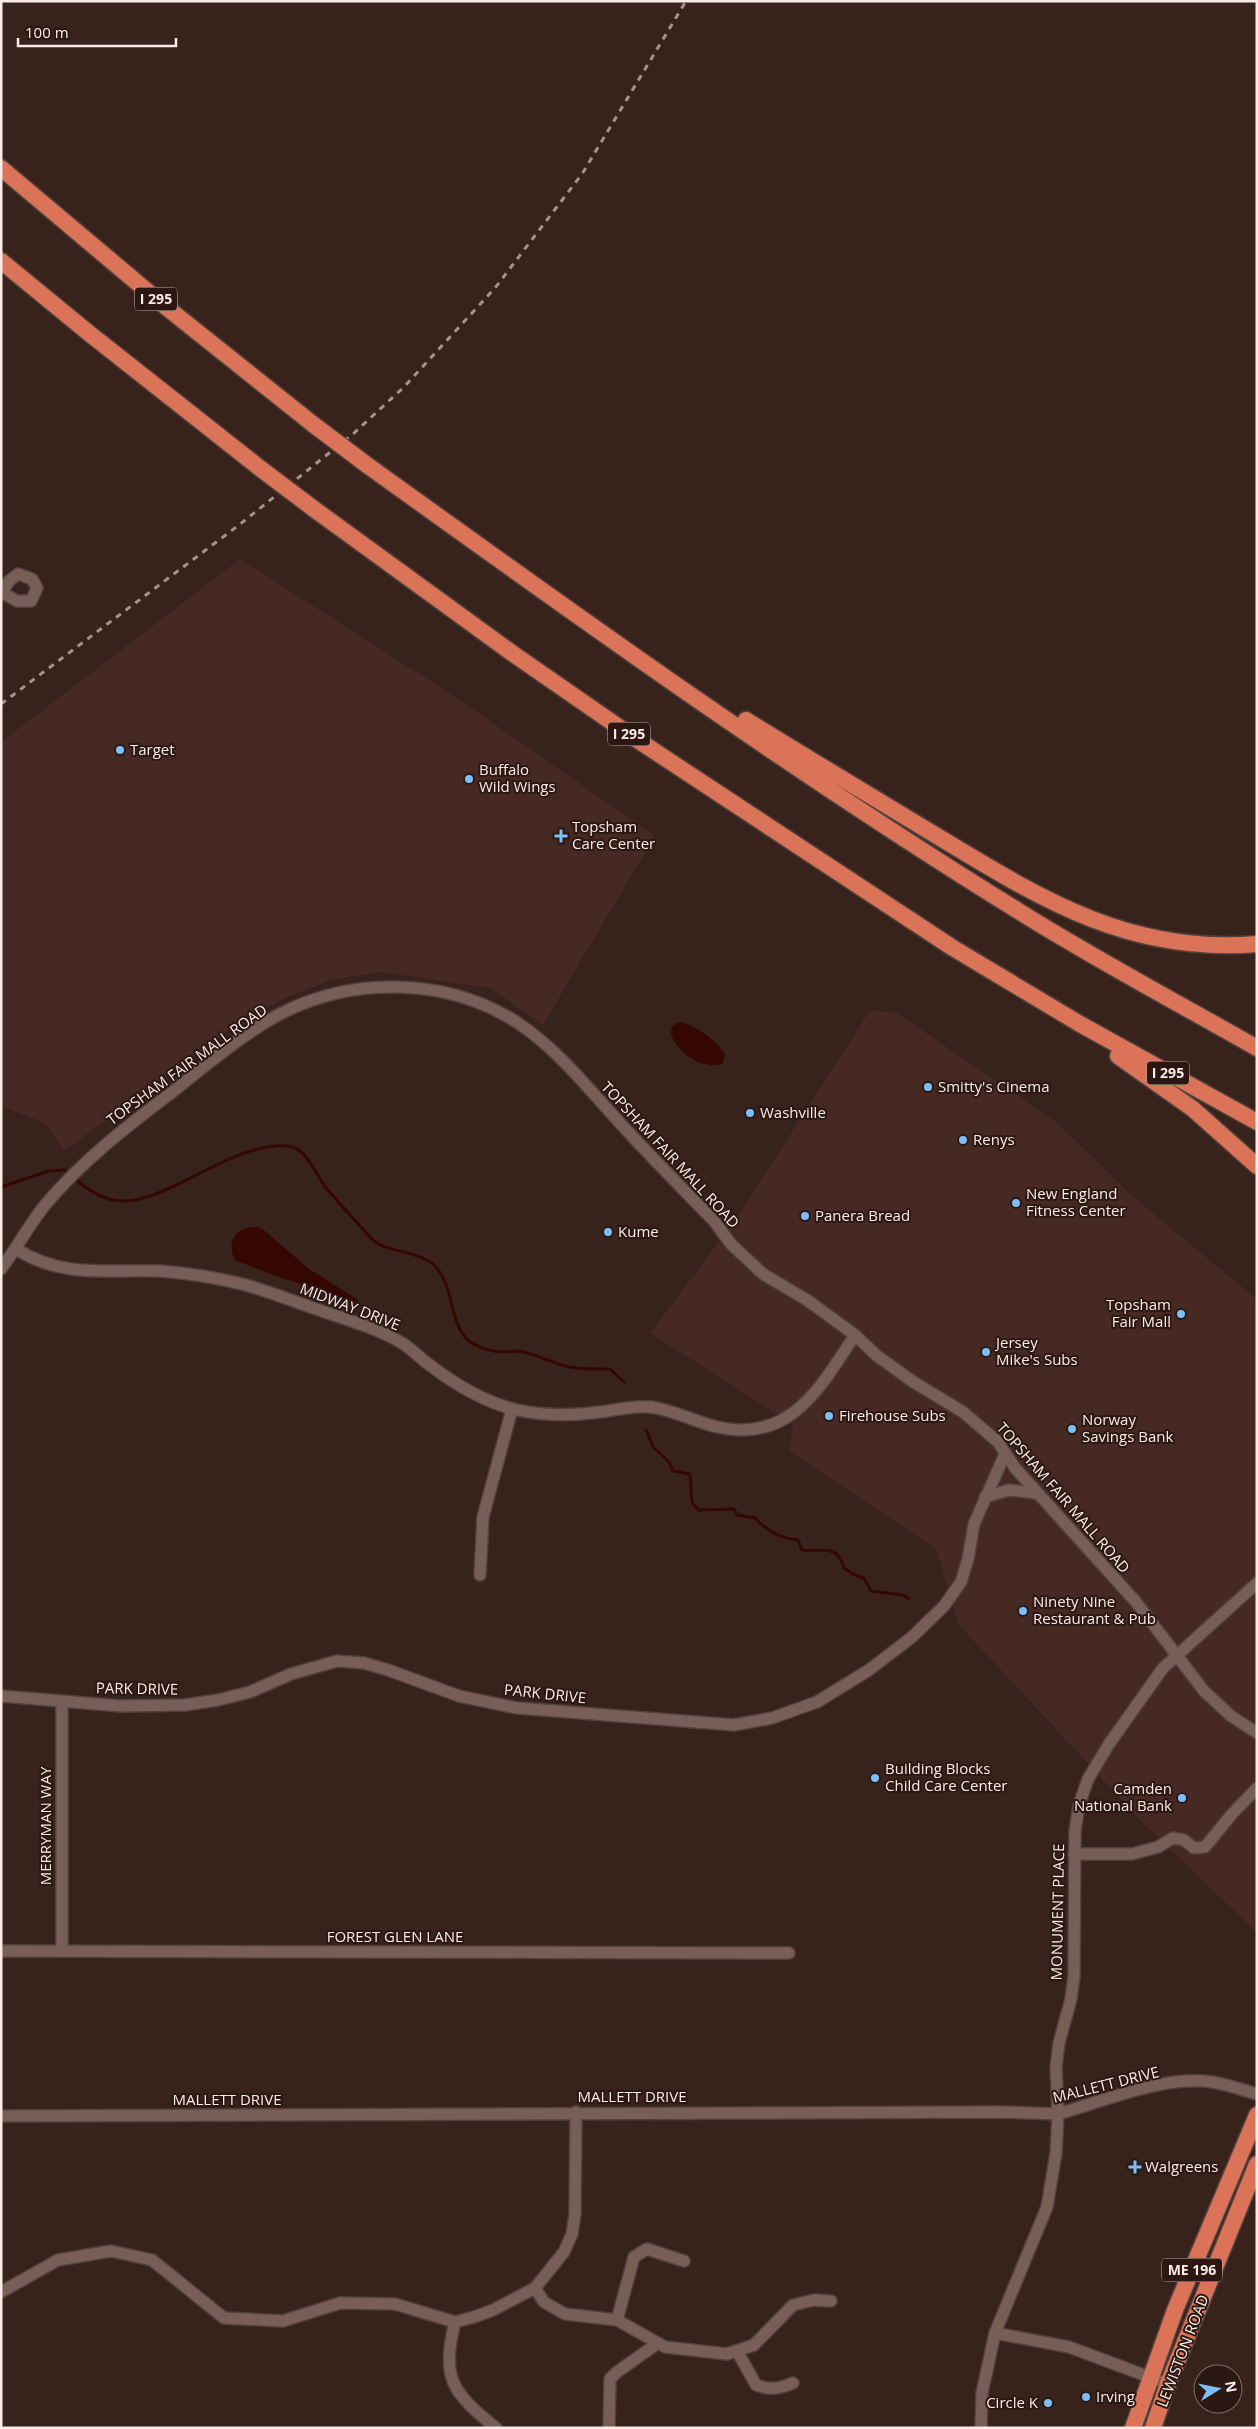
<svg xmlns="http://www.w3.org/2000/svg" width="1258" height="2429" viewBox="0 0 1258 2429" font-family="'Open Sans',sans-serif">
<style>
.built{fill:#452922}
.water{fill:#340700}
.lines{fill:none;stroke-linecap:round;stroke-linejoin:round}
.stream{stroke:#340700;stroke-width:3}
.minor-casing{stroke:#52413c;stroke-width:14}
.highway-casing{stroke:#52413c;stroke-width:19}
.minor{stroke:#775f58;stroke-width:11}
.highway{stroke:#da7358;stroke-width:16}
.rail{stroke:#a4928d;stroke-width:3;stroke-dasharray:6 6;stroke-linecap:butt}
.highway-bridge-casing{stroke:#52413c;stroke-width:19;stroke-linecap:butt}
.highway-bridge{stroke:#da7358;stroke-width:16}
.poi-dot{fill:#7bbef8;stroke:#2c1813;stroke-width:2}
.labels{text-anchor:middle;stroke-width:4;stroke-linejoin:round;paint-order:stroke}
.shield{fill:#2c1813;stroke:#bcaca7;stroke-width:1}
.shield-label{font-size:14px;font-weight:bold;fill:#faebe7}
.poi-label{font-size:15px;fill:#faebe7;stroke:#2c1813;text-anchor:start}
.street-label{font-size:15px;fill:#faebe7;stroke:#2c1813}
</style>
<rect width="100%" height="100%" fill="#37221c"/>
<g class="built">
<polygon points="240,559 457,698 655,836 543,1025 490,988 380,972 331,980 281,1000 226,1032 64,1151 45,1123 1,1106 1,742"/>
<polygon points="870,1010 897,1013 1059,1124 1132,1196 1257,1299 1257,1933 1145,1825 958,1624 936,1549 789,1451 793,1425 650,1333 736,1219"/>
</g>
<g class="water">
<path d="M679,1022C694,1024 717,1041 725,1054L723,1063C705,1072 673,1051 671,1032L672,1026Z"/>
<path d="M248,1227H258L265,1231L309,1269L358,1300L357,1302L276,1276L235,1260C227,1245 233,1232 248,1227Z"/>
</g>
<g class="lines">
<g class="stream">
<path d="M74,1178C85,1187 95,1195 109,1199C158,1214 228,1141 287,1146C307,1147 316,1176 327,1189C342,1206 357,1223 372,1239C383,1252 420,1251 434,1265C455,1286 448,1321 468,1340C476,1347 492,1352 503,1352C508,1352 513,1351 518,1351C534,1353 550,1362 565,1366C579,1370 596,1369 610,1369L624,1382"/>
<polyline points="1,1187 49,1171 65,1170 70,1173"/>
<path d="M646,1430L653,1447L669,1462L673,1471L690,1474L692,1503L699,1510L734,1509L737,1515L755,1518C766,1530 781,1539 798,1540L802,1550C824,1553 836,1542 844,1568L853,1574L864,1578L871,1591L903,1595L909,1599"/>
</g>
<defs>
<g id="minor">
<polyline points="1,592 17,601 31,601 37,588 32,579 18,574 9,581 3,591"/>
<path d="M16,1249C64,1279 106,1269 160,1271C189,1273 218,1278 246,1285C270,1292 293,1301 316,1309C345,1319 377,1328 402,1343C413,1350 421,1359 431,1366C456,1385 483,1401 513,1409C542,1416 571,1416 600,1412C617,1410 634,1405 651,1407C674,1410 695,1422 717,1427C791,1444 821,1386 855,1335"/>
<path d="M1,1269C16,1249 29,1225 45,1205C82,1161 126,1127 171,1093C205,1066 240,1036 278,1015C352,976 447,977 518,1023C557,1049 588,1088 619,1122C650,1156 682,1188 714,1221L731,1244L763,1274L807,1300L855,1335L876,1355L912,1381L963,1412L998,1442L1015,1468L1136,1602L1204,1691L1231,1716L1257,1733"/>
<polyline points="985,1497 1009,1490 1036,1493"/>
<polyline points="480,1575 483,1517 512,1409"/>
<polyline points="1,1696 121,1706 185,1705 218,1700 250,1692 291,1674 337,1661 364,1663 388,1670 459,1696 517,1708 734,1725 772,1718 817,1702 869,1670 912,1637 944,1606 961,1582 968,1559 974,1524 1005,1454"/>
<polyline points="62,1702 62,1951"/>
<polyline points="1074,1854 1132,1854 1158,1847 1173,1838 1184,1840 1194,1848 1205,1847 1232,1814 1257,1788"/>
<polyline points="1,1951 789,1953"/>
<path d="M1,2116L1000,2112L1058,2114C1104,2101 1164,2075 1212,2082C1227,2084 1242,2090 1257,2094"/>
<polyline points="535,2288 544,2302 565,2314 617,2320 665,2347 727,2354 754,2345 793,2305 814,2300 831,2301"/>
<polyline points="1,2292 58,2260 111,2251 152,2260 224,2318 283,2321 340,2303 395,2304 455,2322 474,2317 493,2310 535,2288 564,2252 572,2234 575,2214 576,2112"/>
<polyline points="617,2320 634,2257 647,2249 684,2261"/>
<path d="M455,2322C441,2379 452,2392 496,2428"/>
<polyline points="995,2333 1069,2347 1168,2384"/>
<path d="M737,2351L756,2385C770,2390 779,2389 793,2383"/>
<polyline points="609,2428 610,2379 617,2372 658,2343"/>
<polyline points="981,2428 982,2393 995,2333 1047,2207 1056,2153 1058,2114 1056,2067 1059,2043 1071,1999 1074,1976 1075,1831 1079,1805 1088,1779 1109,1744 1163,1668 1257,1583"/>
</g>
<g id="highway">
<polyline points="1,168 166,307 314,425"/>
<polyline points="1,261 90,334 261,469"/>
<path d="M367,465C581,619 795,773 1020,912C1097,960 1178,1003 1257,1048"/>
<polyline points="314,509 512,653 636,739 953,948 1080,1024 1257,1122"/>
<path d="M746,720C806,757 867,794 927,830C1035,895 1125,955 1257,944"/>
<polyline points="1118,1056 1193,1109 1257,1166"/>
<polyline points="1133,2428 1175,2310 1257,2115"/>
<polyline points="1153,2428 1168,2384 1257,2164"/>
</g>
</defs>
<use href="#minor" class="minor-casing"/>
<use href="#highway" class="highway-casing"/>
<use href="#minor" class="minor"/>
<use href="#highway" class="highway"/>
<polyline class="rail" points="1,704 239,525 353,434 404,387 495,288 582,174 686,1"/>
<defs>
<g id="highway-bridge">
<polyline points="314,425 367,465"/>
<polyline points="261,469 314,509"/>
</g>
</defs>
<use href="#highway-bridge" class="highway-bridge-casing"/>
<use href="#highway-bridge" class="highway-bridge"/>
</g>
<g class="poi-dot">
<circle cx="120" cy="750" r="5"/>
<circle cx="469" cy="779" r="5"/>
<path d="M558.5 828.5h5v5h5v5h-5v5h-5v-5h-5v-5h5z"/>
<circle cx="928" cy="1087" r="5"/>
<circle cx="750" cy="1113" r="5"/>
<circle cx="963" cy="1140" r="5"/>
<circle cx="1016" cy="1203" r="5"/>
<circle cx="805" cy="1216" r="5"/>
<circle cx="608" cy="1232" r="5"/>
<circle cx="1181" cy="1314" r="5"/>
<circle cx="986" cy="1352" r="5"/>
<circle cx="829" cy="1416" r="5"/>
<circle cx="1072" cy="1429" r="5"/>
<circle cx="1023" cy="1611" r="5"/>
<circle cx="875" cy="1778" r="5"/>
<circle cx="1182" cy="1798" r="5"/>
<path d="M1132.5 2159.5h5v5h5v5h-5v5h-5v-5h-5v-5h5z"/>
<circle cx="1086" cy="2397" r="5"/>
<circle cx="1048" cy="2403" r="5"/>
</g>
<g class="labels">
<g class="shield">
<rect x="135" y="287.5" width="42" height="23" rx="4"/>
<rect x="608" y="722.5" width="42" height="23" rx="4"/>
<rect x="1147" y="1061.5" width="42" height="23" rx="4"/>
<rect x="1162" y="2258.5" width="60" height="23" rx="4"/>
</g>
<g class="shield-label">
<text x="156" y="304">I 295</text>
<text x="629" y="739">I 295</text>
<text x="1168" y="1078">I 295</text>
<text x="1192" y="2275">ME 196</text>
</g>
<g class="poi-label">
<text x="130" y="755">Target</text>
<text x="479" y="775">Buffalo<tspan x="479" dy="17">Wild Wings</tspan></text>
<text x="572" y="832">Topsham<tspan x="572" dy="17">Care Center</tspan></text>
<text x="938" y="1092">Smitty's Cinema</text>
<text x="760" y="1118">Washville</text>
<text x="973" y="1145">Renys</text>
<text x="1026" y="1199">New England<tspan x="1026" dy="17">Fitness Center</tspan></text>
<text x="815" y="1221">Panera Bread</text>
<text x="618" y="1237">Kume</text>
<text x="1171" y="1310" text-anchor="end">Topsham<tspan x="1171" dy="17">Fair Mall</tspan></text>
<text x="996" y="1348">Jersey<tspan x="996" dy="17">Mike's Subs</tspan></text>
<text x="839" y="1421">Firehouse Subs</text>
<text x="1082" y="1425">Norway<tspan x="1082" dy="17">Savings Bank</tspan></text>
<text x="1033" y="1607">Ninety Nine<tspan x="1033" dy="17">Restaurant &amp; Pub</tspan></text>
<text x="885" y="1774">Building Blocks<tspan x="885" dy="17">Child Care Center</tspan></text>
<text x="1172" y="1794" text-anchor="end">Camden<tspan x="1172" dy="17">National Bank</tspan></text>
<text x="1145" y="2172">Walgreens</text>
<text x="1096" y="2402">Irving</text>
<text x="1038" y="2408" text-anchor="end">Circle K</text>
</g>
<g class="street-label">
<text transform="translate(187 1065) rotate(-36)" y="5">TOPSHAM FAIR MALL ROAD</text>
<text transform="translate(670 1155) rotate(47)" y="5">TOPSHAM FAIR MALL ROAD</text>
<text transform="translate(350 1307) rotate(21)" y="5">MIDWAY DRIVE</text>
<text transform="translate(1063 1498) rotate(49)" y="5">TOPSHAM FAIR MALL ROAD</text>
<text transform="translate(137 1689) rotate(1)" y="5">PARK DRIVE</text>
<text transform="translate(545 1694) rotate(6)" y="5">PARK DRIVE</text>
<text transform="translate(46 1826) rotate(-90)" y="5">MERRYMAN WAY</text>
<text transform="translate(1058 1912) rotate(-89)" y="5">MONUMENT PLACE</text>
<text x="395" y="1942">FOREST GLEN LANE</text>
<text transform="translate(1106 2085) rotate(-14)" y="5">MALLETT DRIVE</text>
<text x="632" y="2102">MALLETT DRIVE</text>
<text x="227" y="2105">MALLETT DRIVE</text>
<text transform="translate(1183 2351) rotate(-69)" y="5">LEWISTON ROAD</text>
</g>
</g>
<rect width="1258" height="2429" fill="none" stroke="#faebe7" stroke-width="5"/>
<g transform="translate(1218 2389) rotate(80)"><circle r="24" fill="#2c1813" stroke="#7e6c68"/>
<path d="M0-4L9 19L0 12L-9 19Z" fill="#7bbef8"/>
<text y="-8" font-size="14" font-weight="bold" text-anchor="middle" fill="#faebe7">N</text>
</g>
<path d="M18 38v8h158v-8" fill="none" stroke="#faebe7" stroke-width="2.5"/>
<text x="25" y="38" font-size="15" fill="#faebe7" stroke="#2c1813" stroke-width="4" paint-order="stroke">100 m</text>
</svg>
